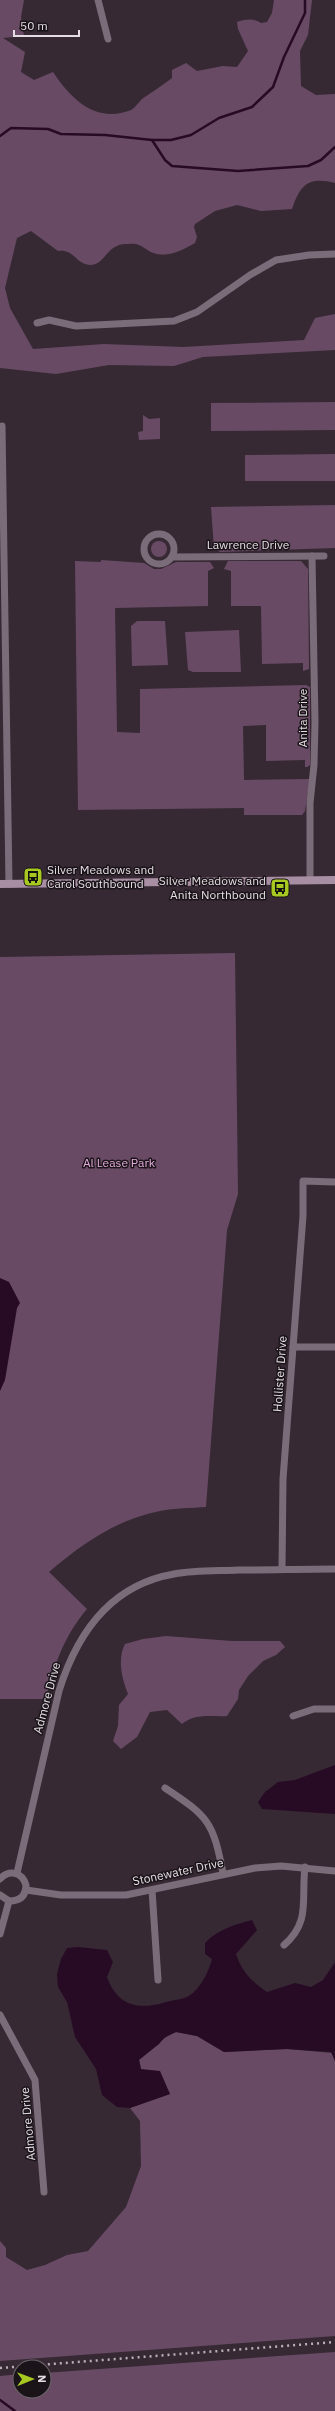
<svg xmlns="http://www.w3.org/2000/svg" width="335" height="2411" viewBox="0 0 335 2411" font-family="'IBM Plex Sans',sans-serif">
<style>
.green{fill:#684a64}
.water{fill:#270b24}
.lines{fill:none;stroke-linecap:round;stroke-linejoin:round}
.stream{stroke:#270b24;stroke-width:2.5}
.street{stroke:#7b6c79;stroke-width:7}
.secondary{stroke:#a78ea3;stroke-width:8}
.rail{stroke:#b9b0b8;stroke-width:2.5;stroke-dasharray:2 4;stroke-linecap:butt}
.labels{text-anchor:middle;stroke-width:3;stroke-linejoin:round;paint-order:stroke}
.street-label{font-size:12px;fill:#e5dde4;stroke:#1a1419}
.poi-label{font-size:12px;fill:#e5dde4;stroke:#1a1419;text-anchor:start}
.park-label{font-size:12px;fill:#e5acdd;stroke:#1a1419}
</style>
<rect width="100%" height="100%" fill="#362934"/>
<g class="green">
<path d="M0,0H24L21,17L24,36L3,38L25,52L21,72L34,80L53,72C71,99 96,124 131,110C135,108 138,103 142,99C152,92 163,85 172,78V70L186,63L197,71L223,66L237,67L248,51L238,29L237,22C244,19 255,18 261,23L267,22L272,13L274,0H312L308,35L300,51L301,86L316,95L335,94V183C308,176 300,185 292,209L261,211L237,205L215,211L195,224L194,227L197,237L195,243C184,249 171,257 157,254C146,252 142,242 129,244C125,244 120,244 117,246C106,250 103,265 90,265C75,264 75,249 58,251L31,231L17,238L5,288L10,308L33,349L104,344L183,347L304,340L315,318L335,314V350L203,357L174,366L109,365L56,374L0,368Z"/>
<polygon points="335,402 335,430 211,431 211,403"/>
<polygon points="143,415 149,419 160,418 160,439 139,440 138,432 143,431"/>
<polygon points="335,454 335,481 245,481 245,455"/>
<polygon points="335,505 335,548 220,552 214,548 211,507"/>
<circle cx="159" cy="549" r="8"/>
<polygon points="101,560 144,563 154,569 161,569 176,562 210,562 214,568 208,571 208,606 115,608 117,732 140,733 140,689 306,685 310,687 310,765 307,767 305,767 305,760 266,761 266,725 243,726 244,780 310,779 305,811 302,815 244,815 244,808 78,810 75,561 101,562"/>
<polygon points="228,561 301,561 308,569 309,669 303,671 303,663 262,664 261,606 231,606 231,571 224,569"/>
<polygon points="137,621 165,621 168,665 132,666 131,626"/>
<polygon points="239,630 241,672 193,672 188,670 185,632"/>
<path d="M235,953L238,1194L227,1230L206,1507C191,1508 175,1508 160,1511C116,1520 83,1543 49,1572L87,1609C64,1636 54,1665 46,1699H0V957Z"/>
<path d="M166,1636L232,1641H280L285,1647L276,1655L263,1661L248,1676L239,1690L238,1699L227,1716C210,1717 196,1713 182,1724L167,1710L150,1712L137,1737L121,1749L113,1741L118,1726L119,1705L128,1694C122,1679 117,1659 125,1644L143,1639Z"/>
<path d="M176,2032L197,2036L224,2052L287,2049L332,2053L335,2061V2336L0,2361V2241L6,2248V2257L27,2270L45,2265L67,2255L88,2251L126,2207L141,2166L140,2121L130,2108L170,2094L141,2069L139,2059C150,2050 162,2038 176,2032Z"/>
<polygon points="335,2352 335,2411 0,2411 0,2376 20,2374 20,2391 44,2391 44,2373"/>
</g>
<g class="water">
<polygon points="0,1278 9,1282 20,1303 17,1308 5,1380 0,1391"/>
<polygon points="335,1765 335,1814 262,1809 258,1802 265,1792 278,1782 295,1780"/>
<path d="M252,1920L257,1930L236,1954C242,1972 252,1982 267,1992L295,1983L311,1987L323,1980L335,1962V2061L331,2052L287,2049L224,2052L197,2036L176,2032L165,2037L159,2044L139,2060L141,2069L160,2071L170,2094L130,2108L117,2107L102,2095L96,2069L75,2037L67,2002L58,1987L57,1974L61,1959L67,1948L78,1947L107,1950L113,1962L107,1977C117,2005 137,2010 163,2003C171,2000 180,2000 187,1997C199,1991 209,1972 212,1959L205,1954V1943C218,1929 234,1925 252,1920Z"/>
</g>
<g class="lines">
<g class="stream">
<polyline points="0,136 11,128 48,129 61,134 105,135 152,140 171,140 191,135 219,118 252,107 273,87 284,57 305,13 305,0"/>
<polyline points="152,140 165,160 172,166 238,171 308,166 321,160 335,147"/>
<polyline points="0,2400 15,2411"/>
</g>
<g class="street">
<polyline points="98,0 108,39"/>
<polyline points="37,323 49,320 76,326 174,321 197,312 250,275 276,260 309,255 335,254"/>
<polyline points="2,426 9,884"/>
<circle cx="159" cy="549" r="15"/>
<polyline points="172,557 324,556"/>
<polyline points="310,880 310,803 314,765 315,723 312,556"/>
<polyline points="293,1347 335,1347"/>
<polyline points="282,1569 283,1479 303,1216 303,1181 335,1182"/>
<polyline points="293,1716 314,1709 335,1709"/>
<path d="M165,1788C209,1817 213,1822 223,1873"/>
<path d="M17,1873L59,1691C77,1633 110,1585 174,1574C195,1570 216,1571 238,1570C270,1570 302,1569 335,1569"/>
<path d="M0,1879C9,1869 22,1872 26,1885C26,1896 20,1901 9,1901L0,1895"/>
<polyline points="26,1890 61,1895 126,1895 255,1868 281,1866 335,1871"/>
<polyline points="152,1890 158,1980"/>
<polyline points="0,1934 9,1901"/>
<path d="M284,1945C311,1922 301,1899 305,1867"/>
<polyline points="0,2015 35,2080 44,2192"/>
</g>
<polyline class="secondary" points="0,884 335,880"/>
<polyline class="rail" points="0,2368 335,2342"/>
</g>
<defs>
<symbol id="bus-square" viewBox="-11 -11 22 22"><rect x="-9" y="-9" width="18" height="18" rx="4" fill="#a6c821" stroke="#1a1419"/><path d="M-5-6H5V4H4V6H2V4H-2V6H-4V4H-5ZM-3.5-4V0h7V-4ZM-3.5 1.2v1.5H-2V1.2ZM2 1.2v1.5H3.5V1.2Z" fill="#111"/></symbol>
</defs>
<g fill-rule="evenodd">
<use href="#bus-square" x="22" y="866" width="22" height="22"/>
<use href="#bus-square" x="269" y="877" width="22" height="22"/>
</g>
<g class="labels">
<g class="street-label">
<text x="248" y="549">Lawrence Drive</text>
<text transform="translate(303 718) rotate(-90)" y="4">Anita Drive</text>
<text transform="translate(280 1374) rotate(-86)" y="4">Hollister Drive</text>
<text transform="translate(47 1698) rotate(-75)" y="4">Admore Drive</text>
<text transform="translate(178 1872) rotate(-12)" y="4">Stonewater Drive</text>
<text transform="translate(28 2124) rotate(-95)" y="4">Admore Drive</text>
</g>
<g class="poi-label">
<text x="47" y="874">Silver Meadows and<tspan x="47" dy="14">Carol Southbound</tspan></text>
<text x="266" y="885" text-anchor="end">Silver Meadows and<tspan x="266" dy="14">Anita Northbound</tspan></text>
</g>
<g class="park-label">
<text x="119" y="1167">Al Lease Park</text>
</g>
</g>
<g transform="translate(32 2379) rotate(89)"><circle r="19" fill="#1a1419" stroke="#6b646a"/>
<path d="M0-3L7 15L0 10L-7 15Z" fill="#a6c821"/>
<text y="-6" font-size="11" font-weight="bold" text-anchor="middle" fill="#e5dde4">N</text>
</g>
<path d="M14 30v6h65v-6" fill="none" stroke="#e5dde4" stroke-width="2"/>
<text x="20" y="30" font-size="12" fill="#e5dde4" stroke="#1a1419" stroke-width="3" paint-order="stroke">50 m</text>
</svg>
